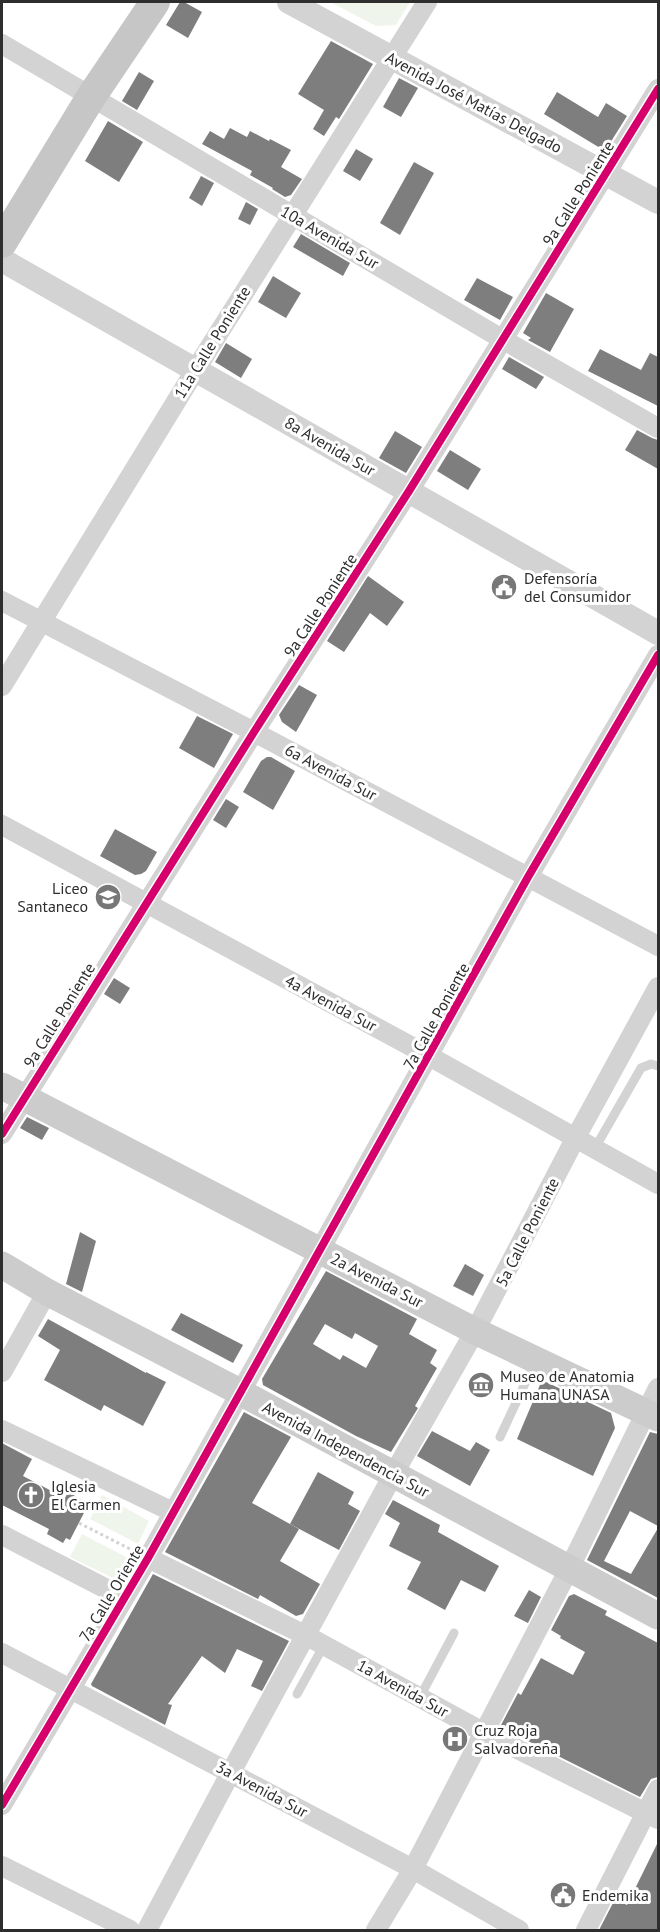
<svg xmlns="http://www.w3.org/2000/svg" width="660" height="1932" viewBox="0 0 660 1932" font-family="'PT Sans',sans-serif">
<style>
.green{fill:#f0f5eb}
.building{fill:#7e7e7e;fill-rule:evenodd}
.lines{fill:none;stroke-linecap:round;stroke-linejoin:round}
.path{stroke:#d3d3d3;stroke-width:3;stroke-dasharray:3 3;stroke-linecap:butt}
.service{stroke:#d3d3d3;stroke-width:9}
.minor{stroke:#d3d3d3;stroke-width:20}
.tertiary{stroke:#d3d3d3;stroke-width:24}
.secondary{stroke:#ccc;stroke-width:27}
.primary{stroke:#c6c6c6;stroke-width:30}
.cycleway-casing{stroke:#fff;stroke-width:11}
.cycleway{stroke:#d6006c;stroke-width:8}
.labels{text-anchor:middle;stroke-width:6;stroke-linejoin:round;paint-order:stroke}
.street-label{font-size:16px;fill:#2e2e2e;stroke:#fff}
.poi-label{font-size:16px;fill:#2e2e2e;stroke:#fff;text-anchor:start}
</style>
<rect width="100%" height="100%" fill="#fff"/>
<g class="green">
<polygon points="330,2 410,2 396,25 376,26"/>
<polygon points="102,1495 149,1521 138,1544 90,1519"/>
<polygon points="82,1534 130,1559 117,1580 70,1557"/>
</g>
<g class="building">
<polygon points="180,2 184,2 202,12 188,38 166,25"/>
<polygon points="331,41 373,64 339,119 336,117 324,136 313,129 324,110 298,94"/>
<polygon points="139,72 154,81 137,110 122,101"/>
<polygon points="399,78 418,88 401,117 383,107"/>
<polygon points="557,92 598,117 606,103 627,116 605,151 544,114"/>
<polygon points="108,121 143,142 119,182 85,161"/>
<polygon points="230,128 247,137 250,131 269,141 270,139 291,150 281,167 302,179 291,195 285,197 272,189 273,188 250,175 252,171 202,144 210,131 224,139"/>
<polygon points="356,149 373,159 360,181 343,171"/>
<polygon points="414,162 434,173 400,235 380,223"/>
<polygon points="201,176 214,183 202,206 189,198"/>
<polygon points="246,202 258,209 250,225 238,219"/>
<polygon points="301,234 350,263 343,276 293,247"/>
<polygon points="273,276 301,293 286,318 258,302"/>
<polygon points="477,278 513,297 500,320 464,300"/>
<polygon points="546,293 574,309 550,352 528,340 531,338 523,333"/>
<polygon points="226,343 252,359 241,378 215,362"/>
<polygon points="600,349 641,370 650,353 658,357 658,406 588,371"/>
<polygon points="509,357 544,377 536,389 502,369"/>
<polygon points="637,430 652,438 658,440 658,469 625,450"/>
<polygon points="395,431 422,447 406,473 379,458"/>
<polygon points="450,450 481,469 468,490 437,471"/>
<polygon points="368,576 404,602 387,626 370,613 344,652 327,641"/>
<polygon points="299,685 317,695 296,732 282,722 279,715"/>
<polygon points="197,716 233,734 214,768 179,748"/>
<polygon points="267,757 271,757 295,771 273,810 243,792 261,761"/>
<polygon points="226,799 239,807 226,828 213,820"/>
<polygon points="115,829 157,852 146,871 141,874 135,875 100,856"/>
<polygon points="114,978 130,988 120,1004 104,994"/>
<polygon points="27,1117 49,1128 42,1140 20,1128"/>
<polygon points="80,1232 96,1241 82,1292 66,1284"/>
<polygon points="465,1264 484,1275 473,1296 453,1286"/>
<path d="M326,1271L417,1319L409,1334L437,1350L430,1363L437,1368L415,1406L418,1408L391,1452L356,1436L263,1385L262,1379ZM325,1324L352,1339L355,1333L378,1346L366,1368L343,1355L340,1360L313,1344Z"/>
<polygon points="181,1313 243,1345 233,1363 171,1330"/>
<polygon points="48,1319 146,1373 146,1372 166,1382 143,1426 104,1405 101,1411 44,1380 60,1350 38,1336"/>
<polygon points="542,1380 611,1413 615,1428 593,1476 517,1439"/>
<polygon points="244,1412 291,1437 252,1503 299,1529 280,1561 320,1584 303,1614 296,1616 260,1595 258,1599 165,1552"/>
<polygon points="432,1431 470,1451 476,1442 490,1450 470,1486 417,1456"/>
<polygon points="650,1432 658,1434 658,1526 630,1511 604,1561 631,1574 658,1528 658,1598 587,1560"/>
<polygon points="2,1443 32,1459 23,1476 65,1498 68,1492 84,1501 81,1507 86,1509 70,1540 66,1538 63,1543 47,1534 49,1529 2,1505"/>
<polygon points="318,1472 354,1492 348,1504 360,1511 339,1550 290,1524"/>
<polygon points="393,1500 440,1525 438,1532 499,1566 485,1592 461,1580 445,1610 407,1589 421,1562 389,1546 400,1523 385,1514"/>
<polygon points="153,1574 289,1641 262,1691 251,1686 263,1661 237,1649 225,1673 202,1656 168,1704 172,1705 165,1725 92,1686 91,1684"/>
<polygon points="529,1590 541,1597 528,1623 514,1616"/>
<polygon points="574,1594 607,1611 605,1615 658,1643 658,1777 651,1779 640,1797 500,1727 518,1693 521,1695 541,1658 573,1675 585,1652 560,1638 561,1636 551,1630 569,1596"/>
<polygon points="658,1842 658,1930 599,1930 615,1899 627,1905"/>
</g>
<g class="lines">
<polyline class="path" points="79,1523 132,1550"/>
<g class="service">
<polyline points="595,1148 641,1068 651,1064 658,1066"/>
<polyline points="500,1437 535,1362"/>
<polyline points="297,1694 324,1645"/>
<polyline points="420,1697 454,1633"/>
</g>
<g class="minor">
<polyline points="2,44 502,339 658,428"/>
<polyline points="2,601 254,732 658,946"/>
<polyline points="2,686 196,369 427,2"/>
<polyline points="2,825 429,1056 658,1184"/>
<polyline points="2,1134 254,732 409,491 658,89"/>
<polyline points="2,1372 47,1292"/>
<polyline points="2,1430 173,1512"/>
<polyline points="2,1535 124,1598"/>
<polyline points="148,1558 307,1636 483,1732 658,1819"/>
<polyline points="2,1653 413,1869 519,1930"/>
<polyline points="2,1805 148,1558 528,877 658,655"/>
<polyline points="2,1866 130,1930"/>
<polyline points="147,1930 231,1772 393,1475 475,1331 576,1137 658,987"/>
<polyline points="376,1930 413,1869 569,1569 658,1388"/>
<polyline points="586,1930 658,1789"/>
</g>
<g class="tertiary">
<polyline points="289,2 658,202"/>
<polyline points="2,260 658,633"/>
</g>
<g class="secondary">
<polyline points="2,1086 475,1331 658,1418"/>
<polyline points="2,1265 47,1292 240,1392 658,1616"/>
</g>
<polyline class="primary" points="2,243 91,97 155,2"/>
<defs>
<g id="cycleway">
<polyline points="2,1134 254,732 409,491 658,89"/>
<polyline points="2,1805 148,1558 528,877 658,655"/>
</g>
</defs>
<use href="#cycleway" class="cycleway-casing"/>
<use href="#cycleway" class="cycleway"/>
</g>
<defs>
<symbol id="civic-disc" viewBox="-11 -11 22 22"><circle r="9.5" fill="#777" stroke="#fff"/><path d="M-.6-6.5H3V-4.5H.6V-3L4-1V1h2V6H-6V1h2V-1L-.6-3ZM-1.2 2.5V6h2.4V2.5Z" fill="#fff"/></symbol>
<symbol id="school-disc" viewBox="-11 -11 22 22"><circle r="9.5" fill="#777" stroke="#fff"/><path d="M0-5L7-2L0 1L-7-2ZM-4 1L0 2.5L4 1V4Q0 6-4 4Z" fill="#fff"/></symbol>
<symbol id="museum-disc" viewBox="-11 -11 22 22"><circle r="9.5" fill="#777" stroke="#fff"/><path d="M0-6L6-3V-2H-6V-3ZM-5-1h2V3h-2ZM-1-1h2V3h-2ZM3-1h2V3H3ZM-6 4H6V6H-6Z" fill="#fff"/></symbol>
<symbol id="church-disc" viewBox="-11 -11 22 22"><circle r="9.5" fill="#777" stroke="#fff"/><path d="M-1.2-6h2.4v3.5h3.3v2.4h-3.3V6h-2.4V-.1h-3.3v-2.4h3.3Z" fill="#fff"/></symbol>
<symbol id="hospital-disc" viewBox="-11 -11 22 22"><circle r="9.5" fill="#777" stroke="#fff"/><path d="M-5-5h3v3.5h4V-5h3V5h-3V1.5h-4V5h-3Z" fill="#fff"/></symbol>
</defs>
<g fill-rule="evenodd">
<use href="#civic-disc" x="489" y="572" width="30" height="30"/>
<use href="#school-disc" x="93" y="882" width="30" height="30"/>
<use href="#museum-disc" x="466" y="1370" width="30" height="30"/>
<use href="#church-disc" x="16" y="1480" width="30" height="30"/>
<use href="#hospital-disc" x="440" y="1724" width="30" height="30"/>
<use href="#civic-disc" x="548" y="1880" width="30" height="30"/>
</g>
<g class="labels">
<g class="street-label">
<text transform="translate(474 102) rotate(28)" y="6">Avenida José Matías Delgado</text>
<text transform="translate(578 193) rotate(-58)" y="6">9a Calle Poniente</text>
<text transform="translate(330 237) rotate(30)" y="6">10a Avenida Sur</text>
<text transform="translate(212 342) rotate(-58)" y="6">11a Calle Poniente</text>
<text transform="translate(330 446) rotate(30)" y="6">8a Avenida Sur</text>
<text transform="translate(320 605) rotate(-57)" y="6">9a Calle Poniente</text>
<text transform="translate(331 772) rotate(28)" y="6">6a Avenida Sur</text>
<text transform="translate(331 1003) rotate(28)" y="6">4a Avenida Sur</text>
<text transform="translate(59 1015) rotate(-58)" y="6">9a Calle Poniente</text>
<text transform="translate(436 1016) rotate(-61)" y="6">7a Calle Poniente</text>
<text transform="translate(527 1232) rotate(-63)" y="6">5a Calle Poniente</text>
<text transform="translate(377 1280) rotate(27)" y="6">2a Avenida Sur</text>
<text transform="translate(346 1449) rotate(28)" y="6">Avenida Independencia Sur</text>
<text transform="translate(111 1593) rotate(-59)" y="6">7a Calle Oriente</text>
<text transform="translate(403 1688) rotate(29)" y="6">1a Avenida Sur</text>
<text transform="translate(262 1789) rotate(28)" y="6">3a Avenida Sur</text>
</g>
<g class="poi-label">
<text x="524" y="584">Defensoría<tspan x="524" dy="18">del Consumidor</tspan></text>
<text x="88" y="894" text-anchor="end">Liceo<tspan x="88" dy="18">Santaneco</tspan></text>
<text x="500" y="1382">Museo de Anatomia<tspan x="500" dy="18">Humana UNASA</tspan></text>
<text x="51" y="1492">Iglesia<tspan x="51" dy="18">El Carmen</tspan></text>
<text x="474" y="1736">Cruz Roja<tspan x="474" dy="18">Salvadoreña</tspan></text>
<text x="582" y="1901">Endemika</text>
</g>
</g>
<rect width="660" height="1932" fill="none" stroke="#2e2e2e" stroke-width="6"/>
</svg>
